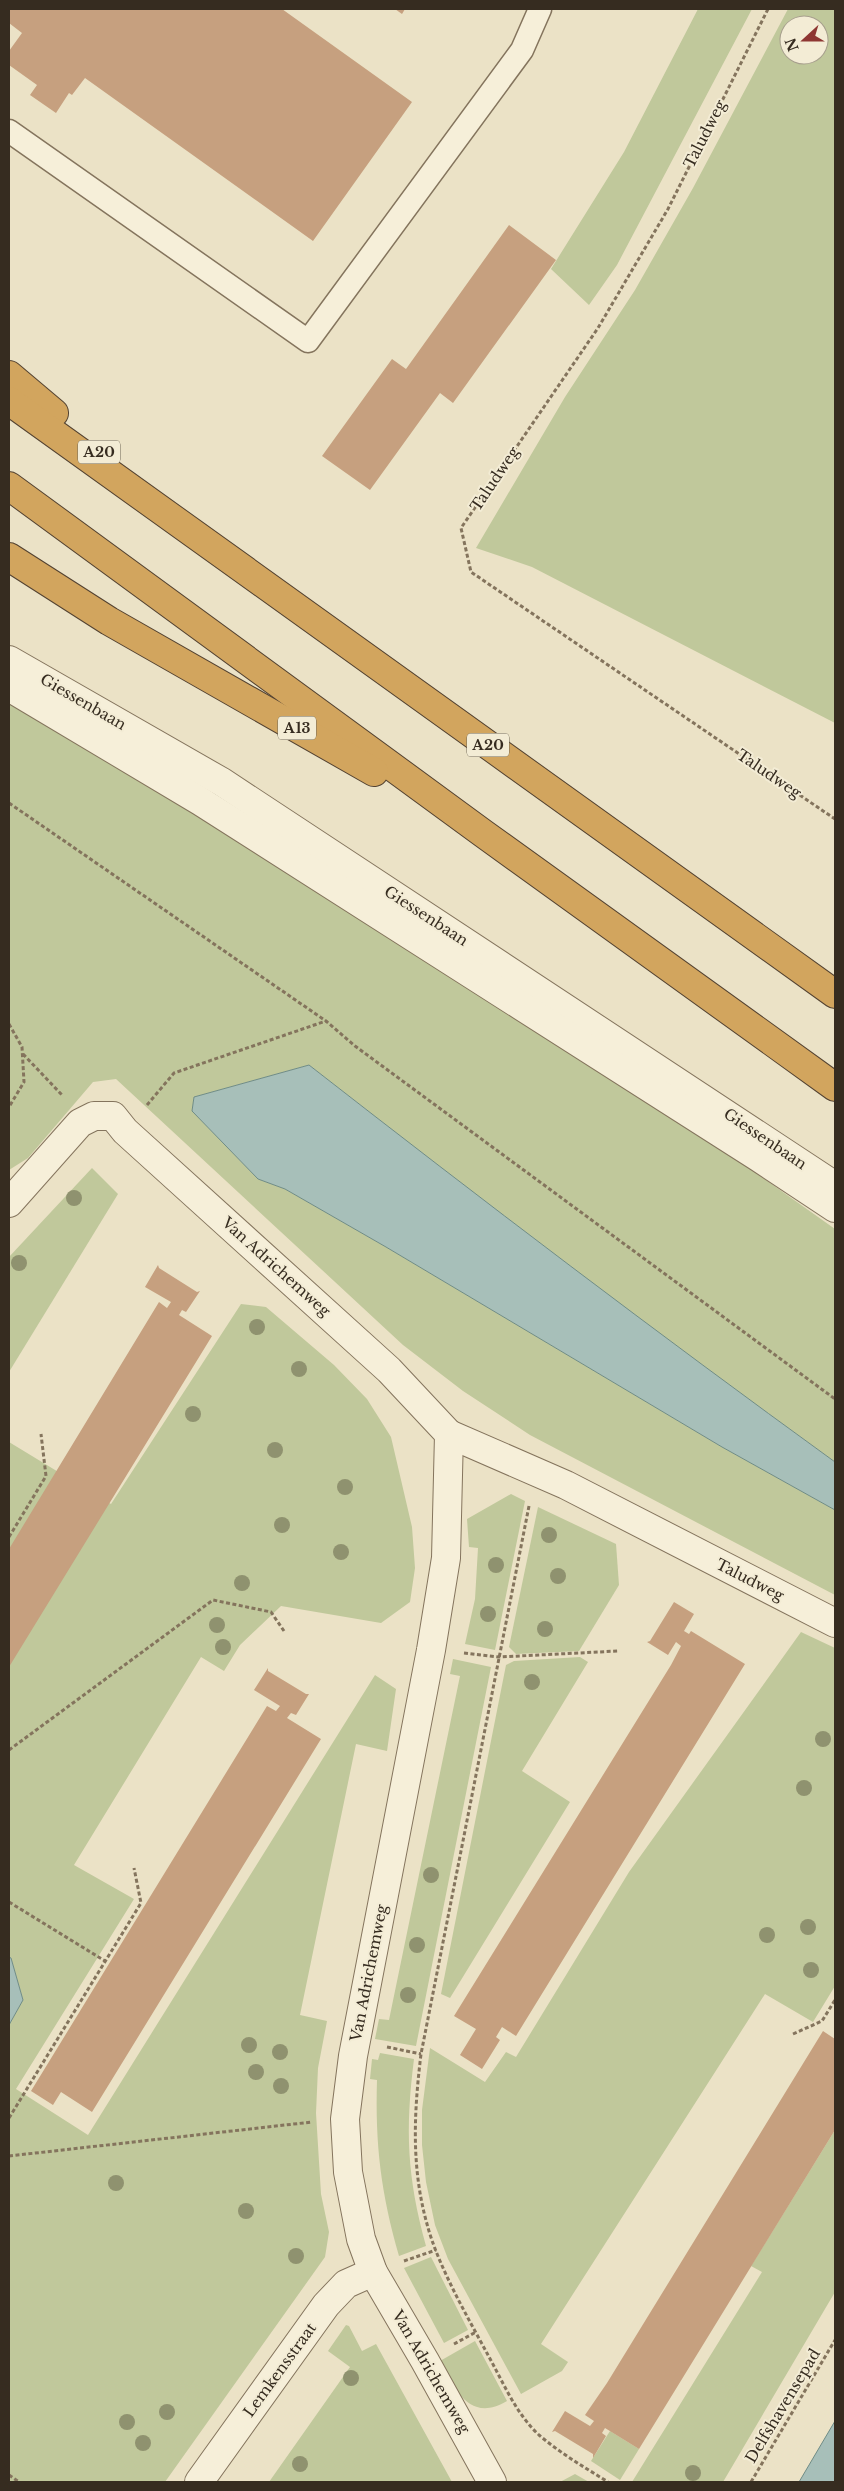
<svg xmlns="http://www.w3.org/2000/svg" width="844" height="2491" viewBox="0 0 844 2491" font-family="'Libre Baskerville',serif">
<style>
.green{fill:#c0c89b;fill-rule:evenodd}
.water{fill:#a7bfb9;stroke:#6f8c86}
.building{fill:#c6a07f}
.lines{fill:none;stroke-linecap:round;stroke-linejoin:round}
.service-casing{stroke:#84745d;stroke-width:25}
.minor-casing{stroke:#84745d;stroke-width:30}
.tertiary-casing{stroke:#84745d;stroke-width:30}
.motorway-casing{stroke:#534231;stroke-width:30}
.path{stroke:#84745d;stroke-width:3;stroke-dasharray:4 2.5;stroke-linecap:butt}
.service{stroke:#f6efd9;stroke-width:22}
.minor{stroke:#f6efd9;stroke-width:28}
.tertiary{stroke:#f6efd9;stroke-width:28}
.motorway{stroke:#d2a55e;stroke-width:28}
.tree{fill:#8f926f}
.labels{text-anchor:middle;stroke-width:4;stroke-linejoin:round;paint-order:stroke}
.shield{fill:#f3ecd5;stroke:#6f6656;stroke-width:1}
.shield-label{font-size:14px;font-weight:bold;fill:#362c20}
.street-label{font-size:15px;fill:#362c20;stroke:#f3ecd5}
</style>
<rect width="100%" height="100%" fill="#ebe2c6"/>
<g class="green">
<polygon points="698,9 752,9 617,265 589,305 551,269 624,152"/>
<path d="M788,9H835V723L532,567L476,548L565,397L635,290L693,188ZM789,25H819V55H789Z"/>
<path d="M9,691L722,1149L835,1229V1462C657,1334 482,1200 309,1065L194,1097L192,1111L258,1179L285,1189L386,1247L722,1447L835,1510V1595L530,1435L463,1391L403,1345L116,1079L93,1082L28,1158L9,1170Z"/>
<polygon points="92,1168 118,1194 9,1372 9,1257"/>
<polygon points="241,1304 266,1307 334,1365 367,1399 391,1437 412,1527 415,1568 410,1602 381,1623 281,1606 240,1645 224,1671 201,1657 74,1865 134,1899 16,2089 88,2135 375,1675 396,1689 387,1751 356,1744 300,2015 327,2021 318,2068 316,2113 321,2194 329,2232 325,2257 165,2482 9,2482 9,2025 23,2000 11,1958 9,1957 9,1442 111,1504"/>
<polygon points="511,1494 525,1501 495,1650 465,1644 475,1599 478,1548 469,1547 467,1519"/>
<polygon points="538,1507 616,1544 619,1585 579,1651 516,1654 509,1647"/>
<polygon points="801,1632 835,1648 835,1986 813,2022 765,1994 541,2344 568,2362 562,2371 521,2394 448,2259 435,2225 426,2182 422,2145 422,2110 430,2048 485,2082 506,2052 516,2057 629,1872"/>
<polygon points="580,1657 588,1662 522,1771 570,1802 450,1998 441,1994 506,1665 514,1661"/>
<polygon points="453,1659 491,1667 416,2046 375,2039 379,2019 389,2020 460,1676 450,1674"/>
<path d="M380,2053L414,2059C405,2130 407,2177 426,2246L399,2256C381,2193 375,2145 377,2080L370,2079L372,2059L378,2060Z"/>
<polygon points="835,2130 835,2292 723,2482 632,2482 762,2272 751,2266"/>
<polygon points="431,2257 468,2330 444,2343 404,2268"/>
<polygon points="346,2325 349,2326 362,2351 376,2344 452,2482 269,2482 350,2367 328,2351"/>
<path d="M475,2341L507,2401C470,2423 455,2390 440,2361Z"/>
<polygon points="610,2431 639,2449 620,2480 591,2461"/>
<polygon points="575,2474 589,2482 560,2482"/>
</g>
<g class="water">
<path d="M309,1065C482,1200 657,1333 835,1462V1510L722,1447L386,1247L285,1189L258,1179L192,1111L194,1097Z"/>
<polygon points="9,1957 11,1958 23,2000 9,2025"/>
<polygon points="835,2421 835,2482 799,2482"/>
</g>
<g class="building">
<polygon points="9,9 282,9 412,102 313,241 85,78 72,95 69,93 56,113 30,95 37,85 9,65 9,51 22,33 9,23"/>
<polygon points="395,9 405,9 402,14"/>
<polygon points="509,225 556,260 453,403 440,393 370,490 322,456 392,359 406,369"/>
<polygon points="158,1265 159,1268 197,1292 200,1291 186,1312 182,1310 179,1315 212,1336 9,1667 9,1549 159,1302 167,1308 171,1302 145,1287"/>
<polygon points="674,1602 694,1614 684,1631 689,1634 691,1631 745,1664 516,2036 502,2027 496,2037 500,2040 482,2069 460,2055 476,2029 454,2016 671,1665 681,1646 676,1642 668,1655 647,1642 650,1641"/>
<polygon points="268,1668 268,1671 306,1694 309,1694 296,1715 291,1713 287,1718 321,1739 92,2112 61,2092 53,2105 31,2091 267,1706 276,1711 280,1706 254,1690"/>
<polygon points="823,2031 835,2039 835,2130 639,2449 605,2428 602,2433 606,2436 593,2458 593,2454 555,2431 552,2432 565,2411 590,2426 594,2421 585,2415 607,2383"/>
</g>
<g class="lines">
<defs>
<polyline id="service" points="9,131 308,341 522,50 540,9"/>
<g id="minor">
<polyline points="9,1203 80,1123 94,1116 113,1116 125,1131 389,1370 449,1434 446,1558 431,1650 353,2056 345,2119 348,2172 361,2239 373,2272 425,2361 492,2482"/>
<polyline points="449,1434 566,1485 835,1623"/>
<polyline points="199,2482 326,2305 346,2284 373,2272"/>
</g>
<g id="tertiary">
<polyline points="9,660 222,782 835,1186"/>
<polyline points="9,687 200,801 758,1157 835,1208"/>
</g>
<g id="motorway">
<polyline points="9,375 54,413"/>
<polyline points="9,401 835,994"/>
<polyline points="9,486 484,834 835,1087"/>
<polyline points="9,557 109,621 374,772"/>
</g>
</defs>
<use href="#service" class="service-casing"/>
<use href="#minor" class="minor-casing"/>
<use href="#tertiary" class="tertiary-casing"/>
<use href="#motorway" class="motorway-casing"/>
<g class="path">
<polyline points="768,9 668,209 598,328 461,528 471,572 835,819"/>
<polyline points="9,803 326,1021 355,1046 835,1399"/>
<polyline points="9,1024 22,1047 24,1082 9,1107"/>
<polyline points="23,1054 62,1095"/>
<polyline points="147,1105 174,1073 326,1021"/>
<path d="M529,1506L421,2054C414,2112 411,2167 427,2224C438,2266 467,2316 488,2355C503,2382 516,2414 539,2435C560,2453 584,2467 608,2482"/>
<polyline points="9,1537 46,1476 41,1434"/>
<polyline points="464,1653 499,1657 618,1651"/>
<polyline points="9,1750 213,1600 271,1612 284,1631"/>
<polyline points="9,1902 105,1961"/>
<polyline points="793,2034 822,2021 835,2000"/>
<polyline points="387,2047 421,2054"/>
<polyline points="9,2118 141,1903 134,1868"/>
<polyline points="9,2156 312,2122"/>
<polyline points="404,2261 436,2250"/>
<polyline points="454,2344 476,2332"/>
<polyline points="9,2475 19,2482"/>
<polyline points="751,2482 835,2340"/>
</g>
<use href="#service" class="service"/>
<use href="#minor" class="minor"/>
<use href="#tertiary" class="tertiary"/>
<use href="#motorway" class="motorway"/>
</g>
<g class="tree">
<circle cx="74" cy="1198" r="8"/>
<circle cx="19" cy="1263" r="8"/>
<circle cx="257" cy="1327" r="8"/>
<circle cx="299" cy="1369" r="8"/>
<circle cx="193" cy="1414" r="8"/>
<circle cx="275" cy="1450" r="8"/>
<circle cx="345" cy="1487" r="8"/>
<circle cx="282" cy="1525" r="8"/>
<circle cx="549" cy="1535" r="8"/>
<circle cx="341" cy="1552" r="8"/>
<circle cx="496" cy="1565" r="8"/>
<circle cx="558" cy="1576" r="8"/>
<circle cx="242" cy="1583" r="8"/>
<circle cx="488" cy="1614" r="8"/>
<circle cx="217" cy="1625" r="8"/>
<circle cx="545" cy="1629" r="8"/>
<circle cx="223" cy="1647" r="8"/>
<circle cx="532" cy="1682" r="8"/>
<circle cx="823" cy="1739" r="8"/>
<circle cx="804" cy="1788" r="8"/>
<circle cx="431" cy="1875" r="8"/>
<circle cx="808" cy="1927" r="8"/>
<circle cx="767" cy="1935" r="8"/>
<circle cx="417" cy="1945" r="8"/>
<circle cx="811" cy="1970" r="8"/>
<circle cx="408" cy="1995" r="8"/>
<circle cx="249" cy="2045" r="8"/>
<circle cx="280" cy="2052" r="8"/>
<circle cx="256" cy="2072" r="8"/>
<circle cx="281" cy="2086" r="8"/>
<circle cx="116" cy="2183" r="8"/>
<circle cx="246" cy="2211" r="8"/>
<circle cx="296" cy="2256" r="8"/>
<circle cx="351" cy="2378" r="8"/>
<circle cx="167" cy="2412" r="8"/>
<circle cx="127" cy="2422" r="8"/>
<circle cx="143" cy="2443" r="8"/>
<circle cx="300" cy="2464" r="8"/>
<circle cx="693" cy="2473" r="8"/>
</g>
<g class="labels">
<g class="shield">
<rect x="78" y="440.5" width="42" height="23" rx="4"/>
<rect x="278" y="716.5" width="38" height="23" rx="4"/>
<rect x="467" y="733.5" width="42" height="23" rx="4"/>
</g>
<g class="shield-label">
<text x="99" y="457">A20</text>
<text x="297" y="733">A13</text>
<text x="488" y="750">A20</text>
</g>
<g class="street-label">
<text transform="translate(705 134) rotate(-63)" y="5">Taludweg</text>
<text transform="translate(495 479) rotate(-56)" y="5">Taludweg</text>
<text transform="translate(83 702) rotate(30)" y="5">Giessenbaan</text>
<text transform="translate(769 774) rotate(34)" y="5">Taludweg</text>
<text transform="translate(426 916) rotate(33)" y="5">Giessenbaan</text>
<text transform="translate(765 1139) rotate(34)" y="5">Giessenbaan</text>
<text transform="translate(276 1267) rotate(42)" y="5">Van Adrichemweg</text>
<text transform="translate(750 1580) rotate(27)" y="5">Taludweg</text>
<text transform="translate(369 1973) rotate(-79)" y="5">Van Adrichemweg</text>
<text transform="translate(280 2370) rotate(-54)" y="5">Lemkensstraat</text>
<text transform="translate(431 2372) rotate(60)" y="5">Van Adrichemweg</text>
<text transform="translate(783 2406) rotate(-59)" y="5">Delfshavensepad</text>
</g>
</g>
<rect width="844" height="2491" fill="none" stroke="#362c20" stroke-width="20"/>
<g transform="translate(804 40) rotate(249)"><circle r="24" fill="#f3ecd5" stroke="#a79f8d"/>
<path d="M0-4L9 19L0 12L-9 19Z" fill="#8e3632"/>
<text y="-8" font-size="14" font-weight="bold" text-anchor="middle" fill="#362c20">N</text>
</g>
</svg>
